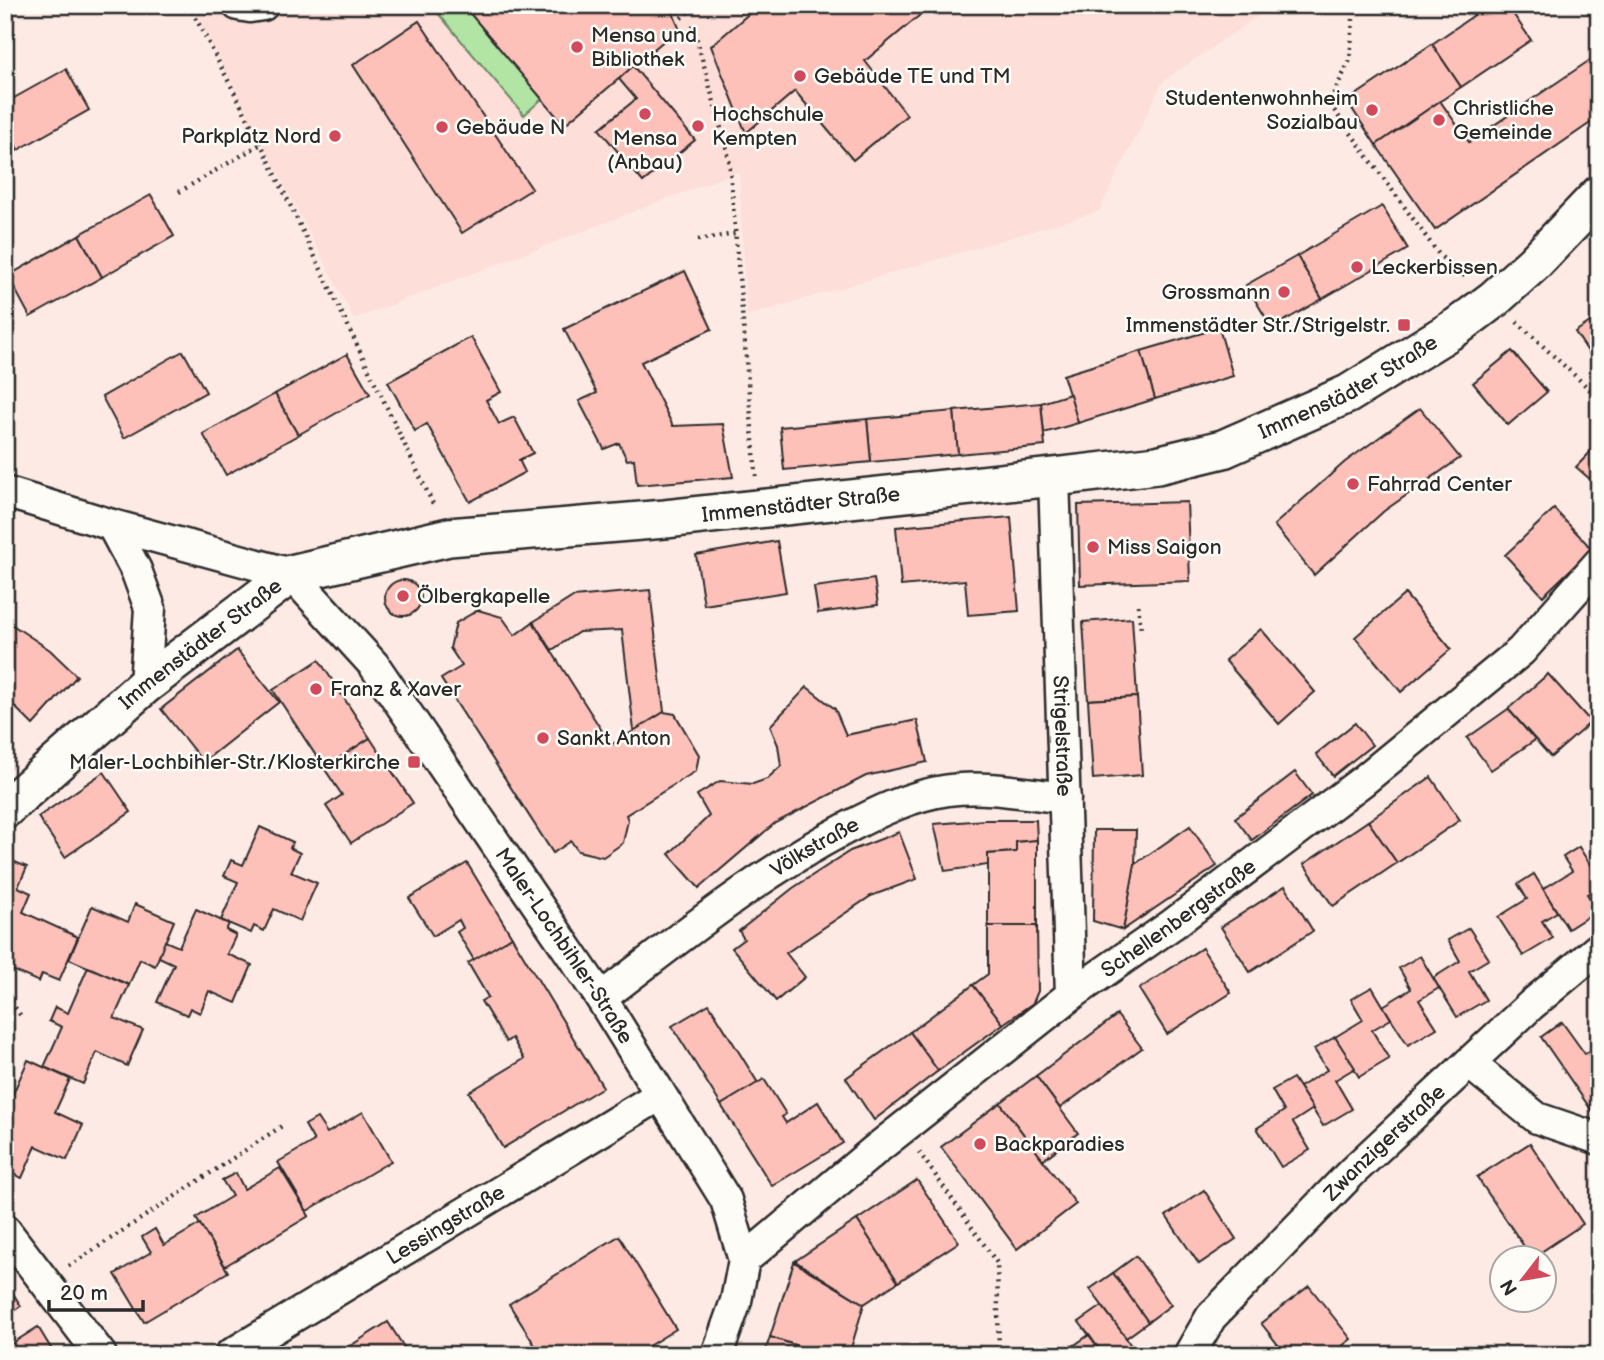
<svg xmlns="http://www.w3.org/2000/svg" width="1604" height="1360" viewBox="0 0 1604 1360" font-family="'Balsamiq Sans',sans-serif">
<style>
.built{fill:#fdded8}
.green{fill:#b2e4a4;stroke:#6e8868;stroke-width:2}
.building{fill:#fdc1ba;stroke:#2b2b2b;stroke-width:2}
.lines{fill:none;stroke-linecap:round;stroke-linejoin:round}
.minor-casing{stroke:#2b2b2b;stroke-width:35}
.tertiary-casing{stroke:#2b2b2b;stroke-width:42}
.path{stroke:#2b2b2b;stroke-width:4.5;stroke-dasharray:2 5;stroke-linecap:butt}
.minor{stroke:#fdfcf7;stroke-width:30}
.tertiary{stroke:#fdfcf7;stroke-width:37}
.poi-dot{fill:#d1495b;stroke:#fdfcf7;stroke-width:2.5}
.labels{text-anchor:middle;stroke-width:5;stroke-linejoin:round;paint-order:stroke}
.poi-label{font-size:21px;fill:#2b2b2b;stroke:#fdfcf7;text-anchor:start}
.street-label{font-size:21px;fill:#2b2b2b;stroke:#fdfcf7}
</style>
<rect width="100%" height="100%" fill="#fdeae5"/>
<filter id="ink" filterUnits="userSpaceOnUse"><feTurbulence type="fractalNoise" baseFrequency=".0143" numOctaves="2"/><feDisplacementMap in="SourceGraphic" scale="14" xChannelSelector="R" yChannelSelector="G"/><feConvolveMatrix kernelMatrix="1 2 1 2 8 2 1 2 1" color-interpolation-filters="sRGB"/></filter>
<g filter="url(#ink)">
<polygon class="built" points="191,5 1274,5 1163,81 1099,211 747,316 739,171 354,319"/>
<polygon class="green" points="431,5 463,5 542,99 524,115"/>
<g class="building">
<polygon points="463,5 670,5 679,28 564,125"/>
<polygon points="759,5 932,5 865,61 907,115 853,160 795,91 746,133 711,46"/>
<polygon points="1489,5 1507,5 1531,40 1461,87 1432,44"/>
<polygon points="419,21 532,189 462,233 353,65"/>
<polygon points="1432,44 1461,87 1376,145 1347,101"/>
<polygon points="1593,58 1599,66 1599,117 1435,230 1376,145 1440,101 1469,142"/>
<polygon points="633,66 695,140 643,182 599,129 636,99 619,79"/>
<polygon points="66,69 89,110 18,150 5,128 5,103"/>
<polygon points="5,128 18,150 5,157"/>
<polygon points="151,195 174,236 102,277 79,235"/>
<polygon points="1382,206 1408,249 1322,299 1297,256"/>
<polygon points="79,235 102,277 30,317 8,276"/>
<polygon points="1297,256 1322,299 1272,328 1246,285"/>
<polygon points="685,271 712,329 641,362 673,426 723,424 733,477 637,485 634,459 627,460 619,443 604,449 579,401 597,393 564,329"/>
<polygon points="1599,316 1599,355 1593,359 1575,332"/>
<polygon points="1219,328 1233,376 1155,399 1141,351"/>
<polygon points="471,337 501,392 486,400 499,424 514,417 533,453 519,460 525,472 470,502 427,424 415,431 388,382"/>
<polygon points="183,351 206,392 124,438 102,397"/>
<polygon points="1141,351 1155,399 1078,423 1063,375"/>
<polygon points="1512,351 1547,392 1508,425 1473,383"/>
<polygon points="347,354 370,394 298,435 275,394"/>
<polygon points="275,394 298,435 226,475 203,434"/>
<polygon points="1070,394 1078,423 1044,433 1041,403"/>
<polygon points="1041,403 1045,446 958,454 954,411"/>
<polygon points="1420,408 1460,458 1384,511 1314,575 1274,525 1345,462"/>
<polygon points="954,411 958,454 871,462 867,419"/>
<polygon points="867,419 871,462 784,470 780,427"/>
<polygon points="1599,443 1599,487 1576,467"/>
<polygon points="1187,502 1190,581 1080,585 1078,505"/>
<polygon points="1554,509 1592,549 1543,596 1505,555"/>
<polygon points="1011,517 1019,611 968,615 965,580 901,586 896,527"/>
<polygon points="777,541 786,592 704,605 696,555"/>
<polygon points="874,579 878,605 818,613 814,587"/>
<circle cx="403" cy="598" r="18"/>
<polygon points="650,590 664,712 634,731 622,630 579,632 552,650 533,622 573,597"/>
<polygon points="1405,594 1451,649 1401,692 1355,637"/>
<polygon points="478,610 502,617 515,635 533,622 611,745 664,712 675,714 699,755 696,771 626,815 628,820 623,843 603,857 578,851 571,841 553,853 441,679 462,666 450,648 456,623"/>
<polygon points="1132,618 1137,697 1088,700 1083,622"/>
<polygon points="5,620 50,650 77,676 33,725 5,697"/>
<polygon points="1261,629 1315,692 1279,724 1225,660"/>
<polygon points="237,650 279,702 203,762 161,709"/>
<polygon points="319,660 370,738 324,768 273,690"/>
<polygon points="1548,674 1591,722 1551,757 1508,709"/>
<polygon points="807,687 835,709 846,735 917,720 927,762 866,776 775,823 699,888 669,854 709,816 697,795 720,781 753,784 767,779 781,766 778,745 770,726"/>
<polygon points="1137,697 1142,775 1093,779 1088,700"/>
<polygon points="1508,709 1535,740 1491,770 1467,738"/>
<polygon points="1355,723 1372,745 1333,776 1316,754"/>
<polygon points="370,738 413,803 351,843 326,806 342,795 324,768"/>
<polygon points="104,772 131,812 65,857 38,817"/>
<polygon points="1295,772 1312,795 1252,840 1235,818"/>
<polygon points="1431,777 1460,820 1397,863 1368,821"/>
<polygon points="985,820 1036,820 1037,840 1016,842 1016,852 988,854 988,865 945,871 934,824"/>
<polygon points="1368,821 1397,863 1333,906 1304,864"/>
<polygon points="1190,826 1217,866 1123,930 1135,864"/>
<polygon points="260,827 293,842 290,848 300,853 291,872 317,883 300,921 274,909 264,931 254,926 251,933 221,920 238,882 224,876 231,860 243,865"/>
<polygon points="1094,830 1136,830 1135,864 1123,930 1093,921"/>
<polygon points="899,832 917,879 871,896 786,953 805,977 776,1001 732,948 744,939 739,931 793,888 850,851"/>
<polygon points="1037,840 1037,926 988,926 988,854 1016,852 1016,842"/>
<polygon points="1579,847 1599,879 1599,886 1587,894 1598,910 1568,929 1543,889 1572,871 1563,857"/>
<polygon points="5,858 27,867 18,887 31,893 23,912 78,937 59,981 42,974 39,982 5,967"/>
<polygon points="467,863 512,937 474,960 457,932 463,928 459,920 433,936 409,898"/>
<polygon points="1534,874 1557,912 1542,921 1553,938 1523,956 1498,917 1527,899 1518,884"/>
<polygon points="1285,886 1313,931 1250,972 1221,927"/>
<polygon points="135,904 174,921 155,966 140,959 129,985 69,959 92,906 128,922"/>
<polygon points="196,909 229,924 226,930 236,935 227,954 252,965 236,1003 209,991 200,1013 190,1008 187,1015 157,1002 174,964 159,957 165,941 179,947"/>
<polygon points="988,926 1037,926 1038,991 1033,1003 1003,1024 973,985 988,974"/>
<polygon points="1469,928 1489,959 1469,971 1486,1000 1457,1017 1433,978 1460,961 1448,940"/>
<polygon points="512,937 603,1087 503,1148 469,1092 524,1059 512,1038 506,1042 481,1001 488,997 468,963"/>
<polygon points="1202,948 1231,993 1167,1034 1139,989"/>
<polygon points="1420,956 1439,988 1419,1000 1437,1028 1408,1045 1383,1006 1411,989 1399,968"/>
<polygon points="88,967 129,985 114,1018 143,1030 127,1066 97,1052 83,1084 44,1067 62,1027 49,1021 55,1007 68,1013"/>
<polygon points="973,985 1003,1024 938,1071 910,1032"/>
<polygon points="1372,987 1391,1019 1372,1030 1389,1059 1359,1077 1335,1037 1363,1020 1351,999"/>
<polygon points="709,1004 758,1083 721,1105 672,1026"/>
<polygon points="1117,1015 1142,1048 1060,1108 1036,1076"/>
<polygon points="1562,1022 1585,1054 1599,1045 1599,1106 1592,1111 1541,1037"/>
<polygon points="910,1032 938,1071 874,1120 846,1078"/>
<polygon points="1335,1037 1355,1068 1335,1080 1352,1109 1323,1126 1299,1087 1327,1070 1314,1049"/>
<polygon points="28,1060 70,1079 55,1112 83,1125 67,1160 36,1146 22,1178 5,1171 5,1106 7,1107"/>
<polygon points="1036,1076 1078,1133 1043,1160 1000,1103"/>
<polygon points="1293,1078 1313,1109 1293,1122 1310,1150 1281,1167 1257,1128 1284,1111 1272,1090"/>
<polygon points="764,1079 786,1114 782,1117 786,1123 818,1102 843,1143 772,1186 721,1105"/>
<polygon points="1000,1103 1076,1204 1017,1249 941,1147"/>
<polygon points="363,1112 391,1161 307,1211 278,1162 314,1141 305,1125 317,1118 327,1133"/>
<polygon points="1530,1143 1583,1224 1532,1258 1477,1177"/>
<polygon points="280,1168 309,1216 225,1266 196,1218 232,1196 222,1180 236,1173 244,1189"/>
<polygon points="917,1180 959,1242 898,1282 857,1220"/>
<polygon points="1204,1190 1236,1239 1199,1264 1166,1216"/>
<polygon points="857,1220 898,1282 864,1304 795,1261"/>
<polygon points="200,1224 228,1272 144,1322 115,1274 151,1252 142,1237 155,1229 164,1245"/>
<polygon points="619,1236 676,1329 634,1355 541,1355 509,1304"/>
<polygon points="1136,1256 1171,1305 1148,1322 1113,1273"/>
<polygon points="794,1262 864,1304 849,1355 825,1355 770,1337"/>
<polygon points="1113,1273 1148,1322 1126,1338 1090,1289"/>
<polygon points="5,1281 21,1306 5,1316"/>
<polygon points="1309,1286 1351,1339 1331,1355 1286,1355 1261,1323"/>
<polygon points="1102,1306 1126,1338 1137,1355 1103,1355 1089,1335 1079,1322"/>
<polygon points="388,1322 409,1355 336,1355"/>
<polygon points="38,1327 55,1355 5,1355 5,1348"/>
<polygon points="1089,1335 1103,1355 1069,1355 1066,1351"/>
<polygon points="770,1337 825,1355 764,1355"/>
</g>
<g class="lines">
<defs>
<g id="minor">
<polyline points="238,5 250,7 263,5"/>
<path id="s1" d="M1054,477L1071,995"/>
<path id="s2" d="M5,492L112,525L291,574L374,665L601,998L726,1200L744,1260L736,1301L717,1355"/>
<polyline points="112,525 136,570 150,608 145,685"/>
<path id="s3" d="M601,998C680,938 757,875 845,829C877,812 912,795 949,790C987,785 1028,794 1065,798"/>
<polyline points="1469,1063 1537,1118 1599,1139"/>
<polyline points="5,1230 101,1355"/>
<path id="s4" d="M744,1260L875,1150L1071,995L1173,924L1364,780L1521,651L1599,563"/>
<path id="s5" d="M230,1355L660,1095"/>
<path id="s6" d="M1189,1355L1211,1317L1353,1171L1531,1005L1599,948"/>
</g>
<g id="tertiary">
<path id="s7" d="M5,809L145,685L291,574L449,537L665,519L1054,477L1157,465L1223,449L1348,394L1458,326L1494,299L1534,263L1599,195"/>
</g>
</defs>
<use href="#minor" class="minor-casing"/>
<use href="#tertiary" class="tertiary-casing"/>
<g class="path">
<polyline points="189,5 261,144 435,508"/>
<polyline points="676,5 681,18 688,12"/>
<polyline points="1354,5 1350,60 1329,103 1440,256 1468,279"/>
<polyline points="693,25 729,158 756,476"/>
<polyline points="179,192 261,144"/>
<polyline points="698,240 735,234"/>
<polyline points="1517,322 1599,398"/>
<polyline points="1138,605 1141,629"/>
<polyline points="7,996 21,1016"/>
<polyline points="919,1152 997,1263 999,1355"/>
<polyline points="69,1266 285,1124"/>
</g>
<use href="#minor" class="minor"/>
<use href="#tertiary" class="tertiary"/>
</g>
</g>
<g class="poi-dot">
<circle cx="577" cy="47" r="7"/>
<circle cx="800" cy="76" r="7"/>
<circle cx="1372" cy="110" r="7"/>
<circle cx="645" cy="114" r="7"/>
<circle cx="1439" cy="120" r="7"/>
<circle cx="698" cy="126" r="7"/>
<circle cx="442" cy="127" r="7"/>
<circle cx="335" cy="136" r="7"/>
<circle cx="1357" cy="267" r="7"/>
<circle cx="1284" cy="292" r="7"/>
<rect x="1397" y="318" width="14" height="14" rx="3.5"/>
<circle cx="1353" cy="484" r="7"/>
<circle cx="1093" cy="547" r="7"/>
<circle cx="403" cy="596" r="7"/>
<circle cx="316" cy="689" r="7"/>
<circle cx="543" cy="738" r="7"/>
<rect x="407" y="755" width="14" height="14" rx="3.5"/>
<circle cx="980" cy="1144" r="7"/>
</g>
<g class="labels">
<g class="poi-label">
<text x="591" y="42">Mensa und<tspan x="591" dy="24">Bibliothek</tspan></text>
<text x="814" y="83">Gebäude TE und TM</text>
<text x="1358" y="105" text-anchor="end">Studentenwohnheim<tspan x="1358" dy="24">Sozialbau</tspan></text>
<text x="1453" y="115">Christliche<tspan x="1453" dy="24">Gemeinde</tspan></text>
<text x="712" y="121">Hochschule<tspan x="712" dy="24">Kempten</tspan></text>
<text x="456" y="134">Gebäude N</text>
<text x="321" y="143" text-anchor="end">Parkplatz Nord</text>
<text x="645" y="145" text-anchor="middle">Mensa<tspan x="645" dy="24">(Anbau)</tspan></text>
<text x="1371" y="274">Leckerbissen</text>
<text x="1270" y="299" text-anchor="end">Grossmann</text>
<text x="1390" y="332" text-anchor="end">Immenstädter Str./Strigelstr.</text>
<text x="1367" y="491">Fahrrad Center</text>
<text x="1107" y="554">Miss Saigon</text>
<text x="417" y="603">Ölbergkapelle</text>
<text x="330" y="696">Franz &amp; Xaver</text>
<text x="557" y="745">Sankt Anton</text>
<text x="400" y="769" text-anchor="end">Maler-Lochbihler-Str./Klosterkirche</text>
<text x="994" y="1151">Backparadies</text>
</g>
<g class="street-label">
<text dy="7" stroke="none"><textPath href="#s7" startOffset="1452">Immenstädter Straße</textPath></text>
<text dy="7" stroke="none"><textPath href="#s7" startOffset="886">Immenstädter Straße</textPath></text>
<text dy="7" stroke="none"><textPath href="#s7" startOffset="256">Immenstädter Straße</textPath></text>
<text dy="7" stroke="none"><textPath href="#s1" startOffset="259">Strigelstraße</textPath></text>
<text dy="7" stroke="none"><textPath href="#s3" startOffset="262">Völkstraße</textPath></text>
<text dy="7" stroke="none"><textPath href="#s4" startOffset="553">Schellenbergstraße</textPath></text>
<text dy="7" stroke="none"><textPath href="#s2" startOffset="760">Maler-Lochbihler-Straße</textPath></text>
<text dy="7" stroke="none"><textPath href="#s6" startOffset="290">Zwanzigerstraße</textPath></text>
<text dy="7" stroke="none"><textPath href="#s5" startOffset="252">Lessingstraße</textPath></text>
</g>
</g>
<rect width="1604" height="1360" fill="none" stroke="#fdfcf7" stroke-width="28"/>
<rect x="14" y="14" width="1576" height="1332" fill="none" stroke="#2b2b2b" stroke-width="2.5" filter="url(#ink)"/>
<g transform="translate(1523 1279) rotate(239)"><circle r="33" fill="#fdfcf7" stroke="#a9a8a5" stroke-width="2"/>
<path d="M0-5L12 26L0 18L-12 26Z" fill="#d1495b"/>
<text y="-10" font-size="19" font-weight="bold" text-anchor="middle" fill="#2b2b2b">N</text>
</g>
<path d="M49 1300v10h94v-10" fill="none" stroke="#2b2b2b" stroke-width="3.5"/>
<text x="60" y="1300" font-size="21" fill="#2b2b2b" stroke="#fdfcf7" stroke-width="5" paint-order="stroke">20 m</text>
</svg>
